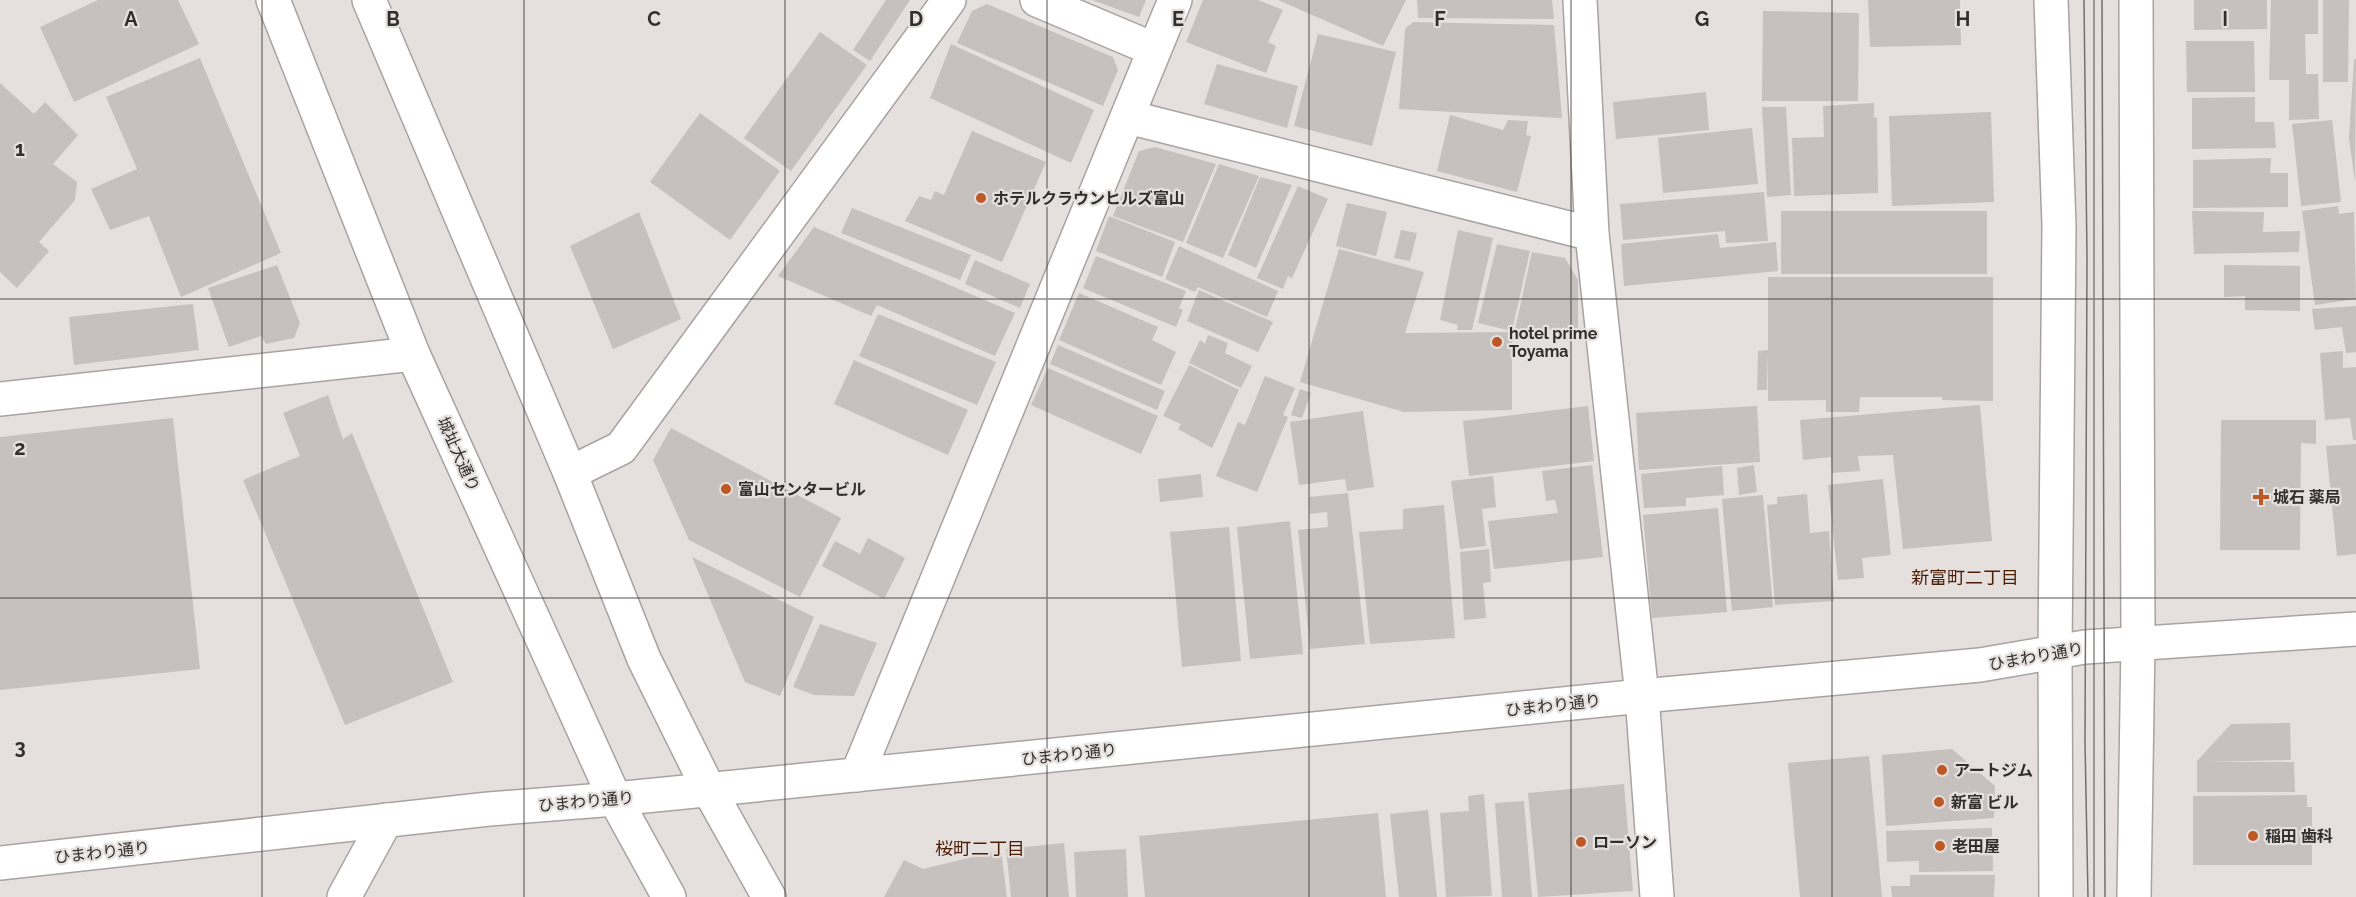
<svg xmlns="http://www.w3.org/2000/svg" width="2356" height="897" viewBox="0 0 2356 897" font-family="Raleway,'Noto Sans JP',sans-serif">
<style>
.building{fill:#c6c0be}
.lines{fill:none;stroke-linecap:round;stroke-linejoin:round}
.minor-casing{stroke:#a8a3a1;stroke-width:36}
.minor{stroke:#fff;stroke-width:33}
.tram{stroke:#73706e;stroke-width:1.5}
.grid{fill:none;stroke:#312f2e;stroke-width:1.5;stroke-opacity:0.55}
.poi-dot{fill:#bd5827;stroke:#e5e0de;stroke-width:2}
.labels{text-anchor:middle;stroke-width:4.5;stroke-linejoin:round;paint-order:stroke}
.poi-label{font-size:16px;font-weight:bold;fill:#312f2e;stroke:#e5e0de;text-anchor:start}
.street-label{font-size:16px;fill:#312f2e;stroke:#e5e0de}
.neighbourhood-label{font-size:18px;fill:#4c1d05;stroke:#e5e0de}
.grid-label{font-size:20px;text-anchor:middle;font-weight:bold;fill:#312f2e;stroke:#e5e0de;stroke-width:4.5;stroke-linejoin:round;paint-order:stroke}
</style>
<rect width="100%" height="100%" fill="#e5e0de"/>
<g class="building">
<polygon points="98,0 178,0 199,44 74,102 40,27"/>
<polygon points="886,0 910,0 870,61 853,50"/>
<polygon points="1092,0 1146,0 1139,17"/>
<polygon points="1203,0 1258,0 1283,10 1268,42 1276,46 1266,73 1186,42"/>
<polygon points="1278,0 1406,0 1383,46"/>
<polygon points="1417,0 1552,0 1554,19 1418,18"/>
<polygon points="1868,0 1960,0 1961,45 1870,47"/>
<polygon points="2194,0 2267,0 2267,29 2194,30"/>
<polygon points="2271,0 2318,0 2318,34 2305,34 2306,74 2318,74 2319,119 2289,120 2289,80 2269,80"/>
<polygon points="2323,0 2349,0 2348,82 2323,82"/>
<polygon points="987,4 1113,57 1118,70 1103,106 957,43 972,11"/>
<polygon points="1763,11 1859,13 1858,101 1762,101"/>
<polygon points="1413,22 1554,25 1562,118 1399,109 1405,29"/>
<polygon points="820,32 867,65 791,171 744,138"/>
<polygon points="1318,34 1396,52 1372,146 1294,126"/>
<polygon points="2186,41 2254,41 2255,92 2187,92"/>
<polygon points="951,44 1094,110 1071,163 930,98"/>
<polygon points="200,58 281,253 181,297 149,216 110,230 91,189 137,169 106,97"/>
<polygon points="2354,59 2356,59 2355,182 2349,138"/>
<polygon points="1217,64 1298,86 1287,128 1204,104"/>
<polygon points="0,83 34,114 45,102 78,135 53,164 77,182 75,200 39,242 49,251 17,288 0,272"/>
<polygon points="1706,92 1709,130 1616,139 1613,102"/>
<polygon points="2255,97 2255,122 2274,122 2276,148 2192,149 2192,98"/>
<polygon points="1874,103 1874,118 1877,117 1878,193 1794,196 1792,138 1824,137 1823,106"/>
<polygon points="1762,107 1786,107 1791,195 1767,197"/>
<polygon points="1991,112 1994,202 1892,206 1889,116"/>
<polygon points="700,113 780,171 730,240 650,182"/>
<polygon points="1450,115 1503,130 1508,120 1528,121 1526,135 1531,136 1517,192 1437,171"/>
<polygon points="2332,120 2341,202 2301,206 2292,124"/>
<polygon points="1752,128 1758,184 1663,193 1658,138"/>
<polygon points="972,131 1046,162 1002,262 905,221 919,196 931,200 935,191 944,195"/>
<polygon points="1155,147 1216,164 1183,242 1113,216 1139,151"/>
<polygon points="2271,158 2270,173 2288,173 2288,207 2193,208 2193,160"/>
<polygon points="1219,164 1259,176 1223,258 1186,243"/>
<polygon points="1260,177 1292,185 1256,268 1228,255"/>
<polygon points="1298,186 1328,199 1292,278 1288,276 1283,289 1257,278"/>
<polygon points="1764,192 1768,241 1726,243 1725,231 1623,240 1620,204"/>
<polygon points="1347,203 1387,212 1376,256 1336,246"/>
<polygon points="2338,206 2339,214 2354,212 2356,299 2315,305 2302,211"/>
<polygon points="852,208 971,255 960,280 841,233"/>
<rect x="1781" y="211" width="206" height="63"/>
<polygon points="2192,211 2264,212 2263,232 2300,231 2299,252 2194,254"/>
<polygon points="639,212 681,319 613,349 570,246"/>
<polygon points="1109,216 1175,242 1162,277 1096,251"/>
<polygon points="814,227 1015,313 995,356 877,305 871,316 778,276"/>
<polygon points="1401,230 1417,233 1410,261 1394,258"/>
<polygon points="1458,230 1493,238 1472,330 1457,330 1458,325 1440,320"/>
<polygon points="1718,234 1720,248 1776,242 1778,271 1624,286 1621,244"/>
<polygon points="1497,244 1530,251 1512,331 1478,323"/>
<polygon points="1179,246 1278,291 1267,317 1198,287 1195,292 1165,279"/>
<polygon points="1339,249 1424,272 1405,333 1512,332 1512,410 1404,412 1300,382"/>
<polygon points="1532,252 1565,258 1578,280 1578,330 1515,329"/>
<polygon points="1096,256 1186,291 1179,308 1183,310 1176,327 1083,288"/>
<polygon points="975,260 1030,284 1020,308 965,284"/>
<polygon points="277,265 300,323 294,338 266,344 261,336 229,347 208,288"/>
<polygon points="2224,265 2300,266 2300,311 2245,310 2245,296 2224,297"/>
<polygon points="1768,277 1993,277 1993,401 1942,400 1942,397 1860,397 1859,412 1826,412 1826,400 1768,401"/>
<polygon points="1199,290 1273,322 1258,352 1187,321"/>
<polygon points="1079,293 1158,327 1152,340 1176,352 1161,385 1059,340"/>
<polygon points="193,304 199,350 74,365 69,317"/>
<polygon points="2356,306 2356,352 2346,353 2342,327 2315,330 2312,309"/>
<polygon points="878,314 996,362 977,405 859,356"/>
<polygon points="1208,335 1228,343 1225,353 1252,366 1241,388 1189,363 1200,340 1205,344"/>
<polygon points="1058,345 1165,391 1157,410 1050,364"/>
<polygon points="1768,350 1767,390 1757,390 1758,351"/>
<polygon points="2343,351 2343,368 2356,367 2356,440 2353,440 2350,418 2325,420 2320,353"/>
<polygon points="854,360 968,410 948,455 834,404"/>
<polygon points="1189,365 1239,390 1212,448 1178,429 1181,424 1163,416"/>
<polygon points="1048,368 1158,416 1141,454 1031,405"/>
<polygon points="1265,376 1295,388 1283,415 1288,417 1257,492 1216,476 1238,422 1245,425"/>
<polygon points="1300,389 1311,393 1302,418 1291,415"/>
<polygon points="328,395 343,439 352,433 453,682 345,725 243,480 300,456 283,413"/>
<polygon points="1980,405 1992,541 1903,549 1893,455 1858,456 1860,471 1832,473 1831,457 1803,460 1800,420"/>
<polygon points="1588,406 1594,461 1469,476 1463,421"/>
<polygon points="1757,406 1760,462 1639,470 1636,413"/>
<polygon points="1363,411 1374,487 1347,491 1345,479 1299,485 1290,422"/>
<polygon points="173,418 200,669 0,690 0,437"/>
<polygon points="2221,420 2316,420 2316,444 2301,443 2300,550 2220,550"/>
<polygon points="671,428 841,518 800,597 689,540 653,460"/>
<polygon points="2356,444 2356,554 2337,556 2326,446"/>
<polygon points="1592,465 1603,557 1494,569 1488,521 1558,513 1555,500 1546,501 1542,471"/>
<polygon points="1754,465 1757,492 1739,495 1737,468"/>
<polygon points="1722,466 1724,495 1686,498 1686,506 1644,508 1641,474"/>
<polygon points="1201,474 1203,497 1160,502 1158,479"/>
<polygon points="1493,476 1496,507 1482,509 1486,546 1460,549 1451,481"/>
<polygon points="1883,479 1891,555 1862,558 1864,578 1838,580 1828,485"/>
<polygon points="1348,493 1365,644 1310,649 1298,530 1328,527 1327,512 1310,514 1309,497"/>
<polygon points="1807,494 1810,533 1829,531 1834,601 1775,605 1767,505 1777,504 1777,497"/>
<polygon points="1763,495 1773,607 1732,611 1722,499"/>
<polygon points="1444,505 1455,638 1370,644 1359,532 1403,529 1403,509"/>
<polygon points="1718,508 1727,612 1652,618 1643,515"/>
<polygon points="1290,521 1303,654 1250,659 1237,527"/>
<polygon points="1229,527 1241,661 1182,667 1170,532"/>
<polygon points="868,538 905,558 884,599 822,566 835,541 860,554"/>
<polygon points="1489,549 1491,582 1483,583 1486,618 1464,620 1460,552"/>
<polygon points="692,557 814,617 780,696 745,682"/>
<polygon points="820,624 877,643 854,696 814,695 793,687"/>
<polygon points="2290,723 2291,760 2206,762 2294,762 2295,792 2197,792 2197,761 2231,724"/>
<polygon points="1952,749 1995,786 1994,818 1886,826 1882,755"/>
<polygon points="1869,756 1882,897 1800,897 1788,763"/>
<polygon points="1624,784 1633,891 1538,897 1528,793"/>
<polygon points="1484,794 1492,896 1446,897 1440,813 1469,811 1468,796"/>
<polygon points="2307,795 2307,807 2312,807 2312,865 2193,865 2193,796"/>
<polygon points="1524,801 1532,897 1502,897 1495,803"/>
<polygon points="1428,810 1437,897 1399,897 1390,814"/>
<polygon points="1378,813 1386,897 1145,897 1139,836"/>
<polygon points="1992,828 1993,871 1919,872 1919,861 1887,862 1886,831"/>
<polygon points="1064,843 1069,897 1011,897 1006,849"/>
<polygon points="1126,849 1128,897 1076,897 1074,852"/>
<polygon points="1001,850 1007,897 884,897 904,860 923,869"/>
<polygon points="1910,875 1995,875 1994,897 1892,897 1891,886 1910,886"/>
</g>
<g class="lines">
<defs>
<g id="minor">
<polyline points="273,0 413,354 615,799 669,897"/>
<polyline points="369,0 570,473 644,659 709,790 769,897"/>
<polyline points="1037,0 1153,49"/>
<polyline points="1580,0 1592,234 1642,696 1657,897"/>
<polyline points="2051,0 2059,225 2055,650 2056,897"/>
<polyline points="1128,117 1592,234"/>
<polyline points="0,399 413,354"/>
<polyline points="570,473 621,448 949,0"/>
<polyline points="857,775 1175,0"/>
<polyline points="0,863 489,809 615,799 1642,696 1980,665 2085,647 2356,629"/>
<polyline points="344,897 386,820"/>
<polyline points="2134,897 2138,642 2136,0"/>
</g>
</defs>
<use href="#minor" class="minor-casing"/>
<use href="#minor" class="minor"/>
<g class="tram">
<polyline points="2084,0 2087,258 2085,743 2088,897"/>
<polyline points="2102,0 2105,897"/>
</g>
</g>
<path class="grid" d="M262,0V897M524,0V897M785,0V897M1047,0V897M1309,0V897M1571,0V897M1832,0V897M2094,0V897M0,299H2356M0,598H2356"/>
<g class="poi-dot">
<circle cx="981" cy="198" r="6"/>
<circle cx="1497" cy="342" r="6"/>
<circle cx="726" cy="489" r="6"/>
<path d="M2258 488h6v6h6v6h-6v6h-6v-6h-6v-6h6z"/>
<circle cx="1942" cy="770" r="6"/>
<circle cx="1939" cy="802" r="6"/>
<circle cx="2253" cy="836" r="6"/>
<circle cx="1581" cy="842" r="6"/>
<circle cx="1940" cy="846" r="6"/>
</g>
<g class="labels">
<g class="poi-label">
<text x="993" y="204">ホテルクラウンヒルズ富山</text>
<text x="1509" y="339">hotel prime<tspan x="1509" dy="18">Toyama</tspan></text>
<text x="738" y="495">富山センタービル</text>
<text x="2273" y="503">城石 薬局</text>
<text x="1954" y="776">アートジム</text>
<text x="1951" y="808">新富 ビル</text>
<text x="2265" y="842">稲田 歯科</text>
<text x="1593" y="848">ローソン</text>
<text x="1952" y="852">老田屋</text>
</g>
<g class="street-label">
<text transform="translate(459 454) rotate(66)" y="6">城址大通り</text>
<text transform="translate(2036 656) rotate(-10)" y="6">ひまわり通り</text>
<text transform="translate(1553 705) rotate(-6)" y="6">ひまわり通り</text>
<text transform="translate(1069 754) rotate(-6)" y="6">ひまわり通り</text>
<text transform="translate(586 801) rotate(-5)" y="6">ひまわり通り</text>
<text transform="translate(102 852) rotate(-6)" y="6">ひまわり通り</text>
</g>
<g class="neighbourhood-label">
<text x="1965" y="584">新富町二丁目</text>
<text x="980" y="855">桜町二丁目</text>
</g>
</g>
<g class="grid-label">
<text x="131" y="26">A</text>
<text x="393" y="26">B</text>
<text x="654" y="26">C</text>
<text x="916" y="26">D</text>
<text x="1178" y="26">E</text>
<text x="1440" y="26">F</text>
<text x="1702" y="26">G</text>
<text x="1963" y="26">H</text>
<text x="2225" y="26">I</text>
<text x="20" y="156">1</text>
<text x="20" y="455">2</text>
<text x="20" y="754">3</text>
</g>
</svg>
